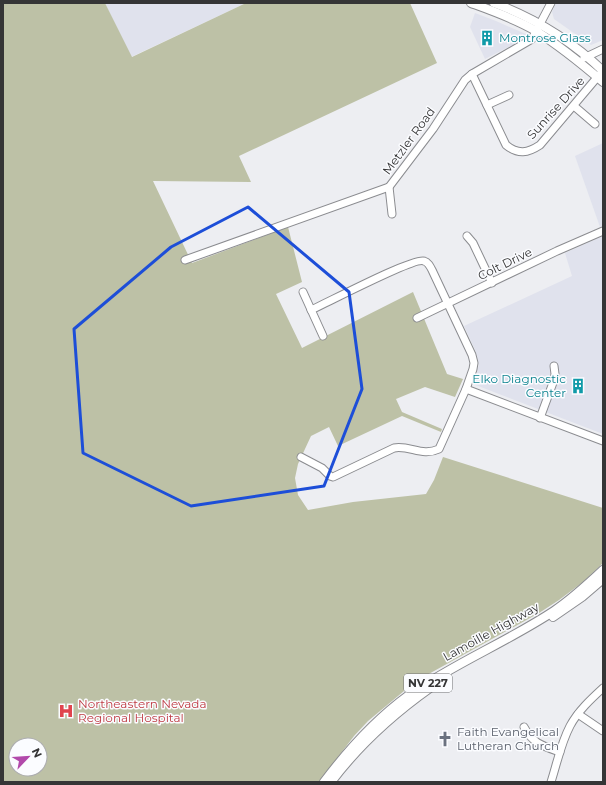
<svg xmlns="http://www.w3.org/2000/svg" width="606" height="785" font-family="Montserrat,sans-serif">
<style>
.built{fill:#e0e2ed}
.green{fill:#bdc1a6;fill-rule:evenodd}
.lines{fill:none;stroke-linecap:round;stroke-linejoin:round}
.minor-casing{stroke:#8b8c90;stroke-width:9}
.major-casing{stroke:#8b8c90;stroke-width:10}
.minor{stroke:#fff;stroke-width:7}
.major{stroke:#fff;stroke-width:8}
.marked{fill:none;stroke:#1d4ed8;stroke-width:3;stroke-linejoin:round}
.labels{text-anchor:middle;stroke-width:3;stroke-linejoin:round;paint-order:stroke}
.shield{fill:#fbfcff;stroke:#707172;stroke-width:1}
.shield-label{font-size:11px;font-weight:bold;fill:#353536}
.culture-label{font-size:12px;fill:#0d838f;stroke:#fbfcff;text-anchor:start}
.street-label{font-size:12px;fill:#353536;stroke:#fbfcff}
.health-label{font-size:12px;fill:#be3a42;stroke:#fbfcff;text-anchor:start}
.worship-label{font-size:12px;fill:#5b616d;stroke:#fbfcff;text-anchor:start}
</style>
<rect width="100%" height="100%" fill="#edeef2"/>
<g class="built">
<path d="M 105,3 L 246,3 L 131,57 Z"/>
<path d="M 556,3 L 603,3 L 603,40 L 591,45 L 554,19 L 552,12 Z"/>
<path d="M 475,13 L 496,21 L 528,35 L 528,37 L 485,59 L 470,27 Z"/>
<path d="M 603,143 L 603,226 L 600,227 L 575,156 Z"/>
<path d="M 603,236 L 603,434 L 473,384 L 473,383 L 479,365 L 476,352 L 464,326 L 572,276 L 565,253 Z"/>
</g>
<path class="green" d="M 3,3 L 105,3 L 132,57 L 246,3 L 410,3 L 437,63 L 239,156 L 251,182 L 153,181 L 192,263 L 288,227 L 302,282 L 276,294 L 302,348 L 413,292 L 447,374 L 463,379 L 455,397 L 425,387 L 396,399 L 402,412 L 442,429 L 441,432 L 402,416 L 338,446 L 329,427 L 311,436 L 298,464 L 295,478 L 298,495 L 308,510 L 353,502 L 426,494 L 434,480 L 443,457 L 603,508 L 603,563 L 583,582 L 559,600 L 539,613 L 416,681 L 368,721 L 354,736 L 319,782 L 3,782 ZM 16,745 L 40,745 L 40,769 L 16,769 Z"/>
<g class="lines">
<g class="minor-casing">
<g id="minor">
<path d="M 584,58 L 603,49"/>
<path d="M 472,74 L 506,145 C 518,155 528,153 540,145 L 600,74"/>
<path d="M 487,105 L 509,95"/>
<path d="M 574,106 L 595,124"/>
<path d="M 389,187 L 392,214"/>
<path d="M 467,236 L 473,243 L 492,283"/>
<path d="M 185,260 L 389,187 L 433,129 L 465,80 L 472,74 L 532,39 L 551,3"/>
<path d="M 303,292 L 323,336"/>
<path d="M 417,318 L 557,251 L 603,231"/>
<path d="M 466,389 L 603,441"/>
<path d="M 540,418 L 554,380 L 555,374 L 554,366"/>
<path d="M 301,457 L 322,468 L 330,476 L 333,477 L 394,448 C 410,445 422,457 439,449 L 466,389 L 473,369 L 474,363 L 472,355 L 432,270 C 430,266 428,262 424,261 C 414,257 327,303 311,310"/>
<path d="M 578,714 L 603,731"/>
<path d="M 524,727 C 533,744 543,746 560,752"/>
<path d="M 551,782 C 557,763 561,743 570,726 C 578,711 591,699 603,688"/>
</g>
</g>
<g class="major-casing">
<g id="major">
<path d="M 471,3 C 493,11 516,19 536,31 C 560,46 582,64 603,82"/>
<path d="M 494,3 C 534,18 573,42 603,71"/>
<path d="M 553,617 L 582,597 L 603,579"/>
<path d="M 324,782 C 348,750 376,719 409,695 C 455,663 507,642 554,611 C 572,599 587,585 603,570"/>
<path d="M 331,782 C 359,745 392,715 430,688"/>
</g>
</g>
<use href="#minor" class="minor"/>
<use href="#major" class="major"/>
</g>
<path class="marked" d="M 248,207 L 349,292 L 362,389 L 324,486 L 191,506 L 83,453 L 74,329 L 171,247 Z"/>
<defs>
<g id="building-bare" transform="scale(1.2)"><path d="M-4-6H4V6H1V3H-1V6H-4ZM-2.5-4.3h1.7v1.8h-1.7ZM.8-4.3h1.7v1.8H.8ZM-2.5-1h1.7V.8h-1.7ZM.8-1h1.7V.8H.8Z" fill="#0f9aa8" stroke="#fbfcff" stroke-width="2.5" paint-order="stroke"/></g>
<g id="hospital-bare" transform="scale(1.2)"><path d="M-5-5h3v3.5h4V-5h3V5h-3V1.5h-4V5h-3Z" fill="#e0444e" stroke="#fbfcff" stroke-width="2.5" paint-order="stroke"/></g>
<g id="church-bare" transform="scale(1.2)"><path d="M-1.2-6h2.4v3.5h3.3v2.4h-3.3V6h-2.4V-.1h-3.3v-2.4h3.3Z" fill="#6b7280" stroke="#fbfcff" stroke-width="2.5" paint-order="stroke"/></g>
</defs>
<g fill-rule="evenodd">
<use href="#building-bare" x="487" y="38"/>
<use href="#building-bare" x="578" y="386"/>
<use href="#hospital-bare" x="66" y="711"/>
<use href="#church-bare" x="445" y="739"/>
</g>
<g class="labels">
<rect class="shield" x="404" y="674" width="48" height="18" rx="3"/>
<g class="shield-label">
<text x="428" y="687">NV 227</text>
</g>
<g class="culture-label">
<text x="499" y="42">Montrose Glass</text>
<text x="566" y="383" text-anchor="end">Elko Diagnostic<tspan x="566" dy="14">Center</tspan></text>
</g>
<g class="street-label">
<text transform="translate(556 108) rotate(-48)" y="4">Sunrise Drive</text>
<text transform="translate(409 141) rotate(-54)" y="4">Metzler Road</text>
<text transform="translate(505 264) rotate(-26)" y="4">Colt Drive</text>
<text transform="translate(491 632) rotate(-29)" y="4">Lamoille Highway</text>
</g>
<g class="health-label">
<text x="78" y="708">Northeastern Nevada<tspan x="78" dy="14">Regional Hospital</tspan></text>
</g>
<g class="worship-label">
<text x="457" y="736">Faith Evangelical<tspan x="457" dy="14">Lutheran Church</tspan></text>
</g>
</g>
<rect width="606" height="785" fill="none" stroke="#353536" stroke-width="8"/>
<g transform="translate(28 757) rotate(65)"><circle r="19" fill="#fbfcff" stroke="#acacaf"/>
<path d="M0-3L7 15L0 10L-7 15Z" fill="#b249ab"/>
<text y="-6" font-size="11" font-weight="bold" text-anchor="middle" fill="#353536">N</text>
</g>
</svg>
